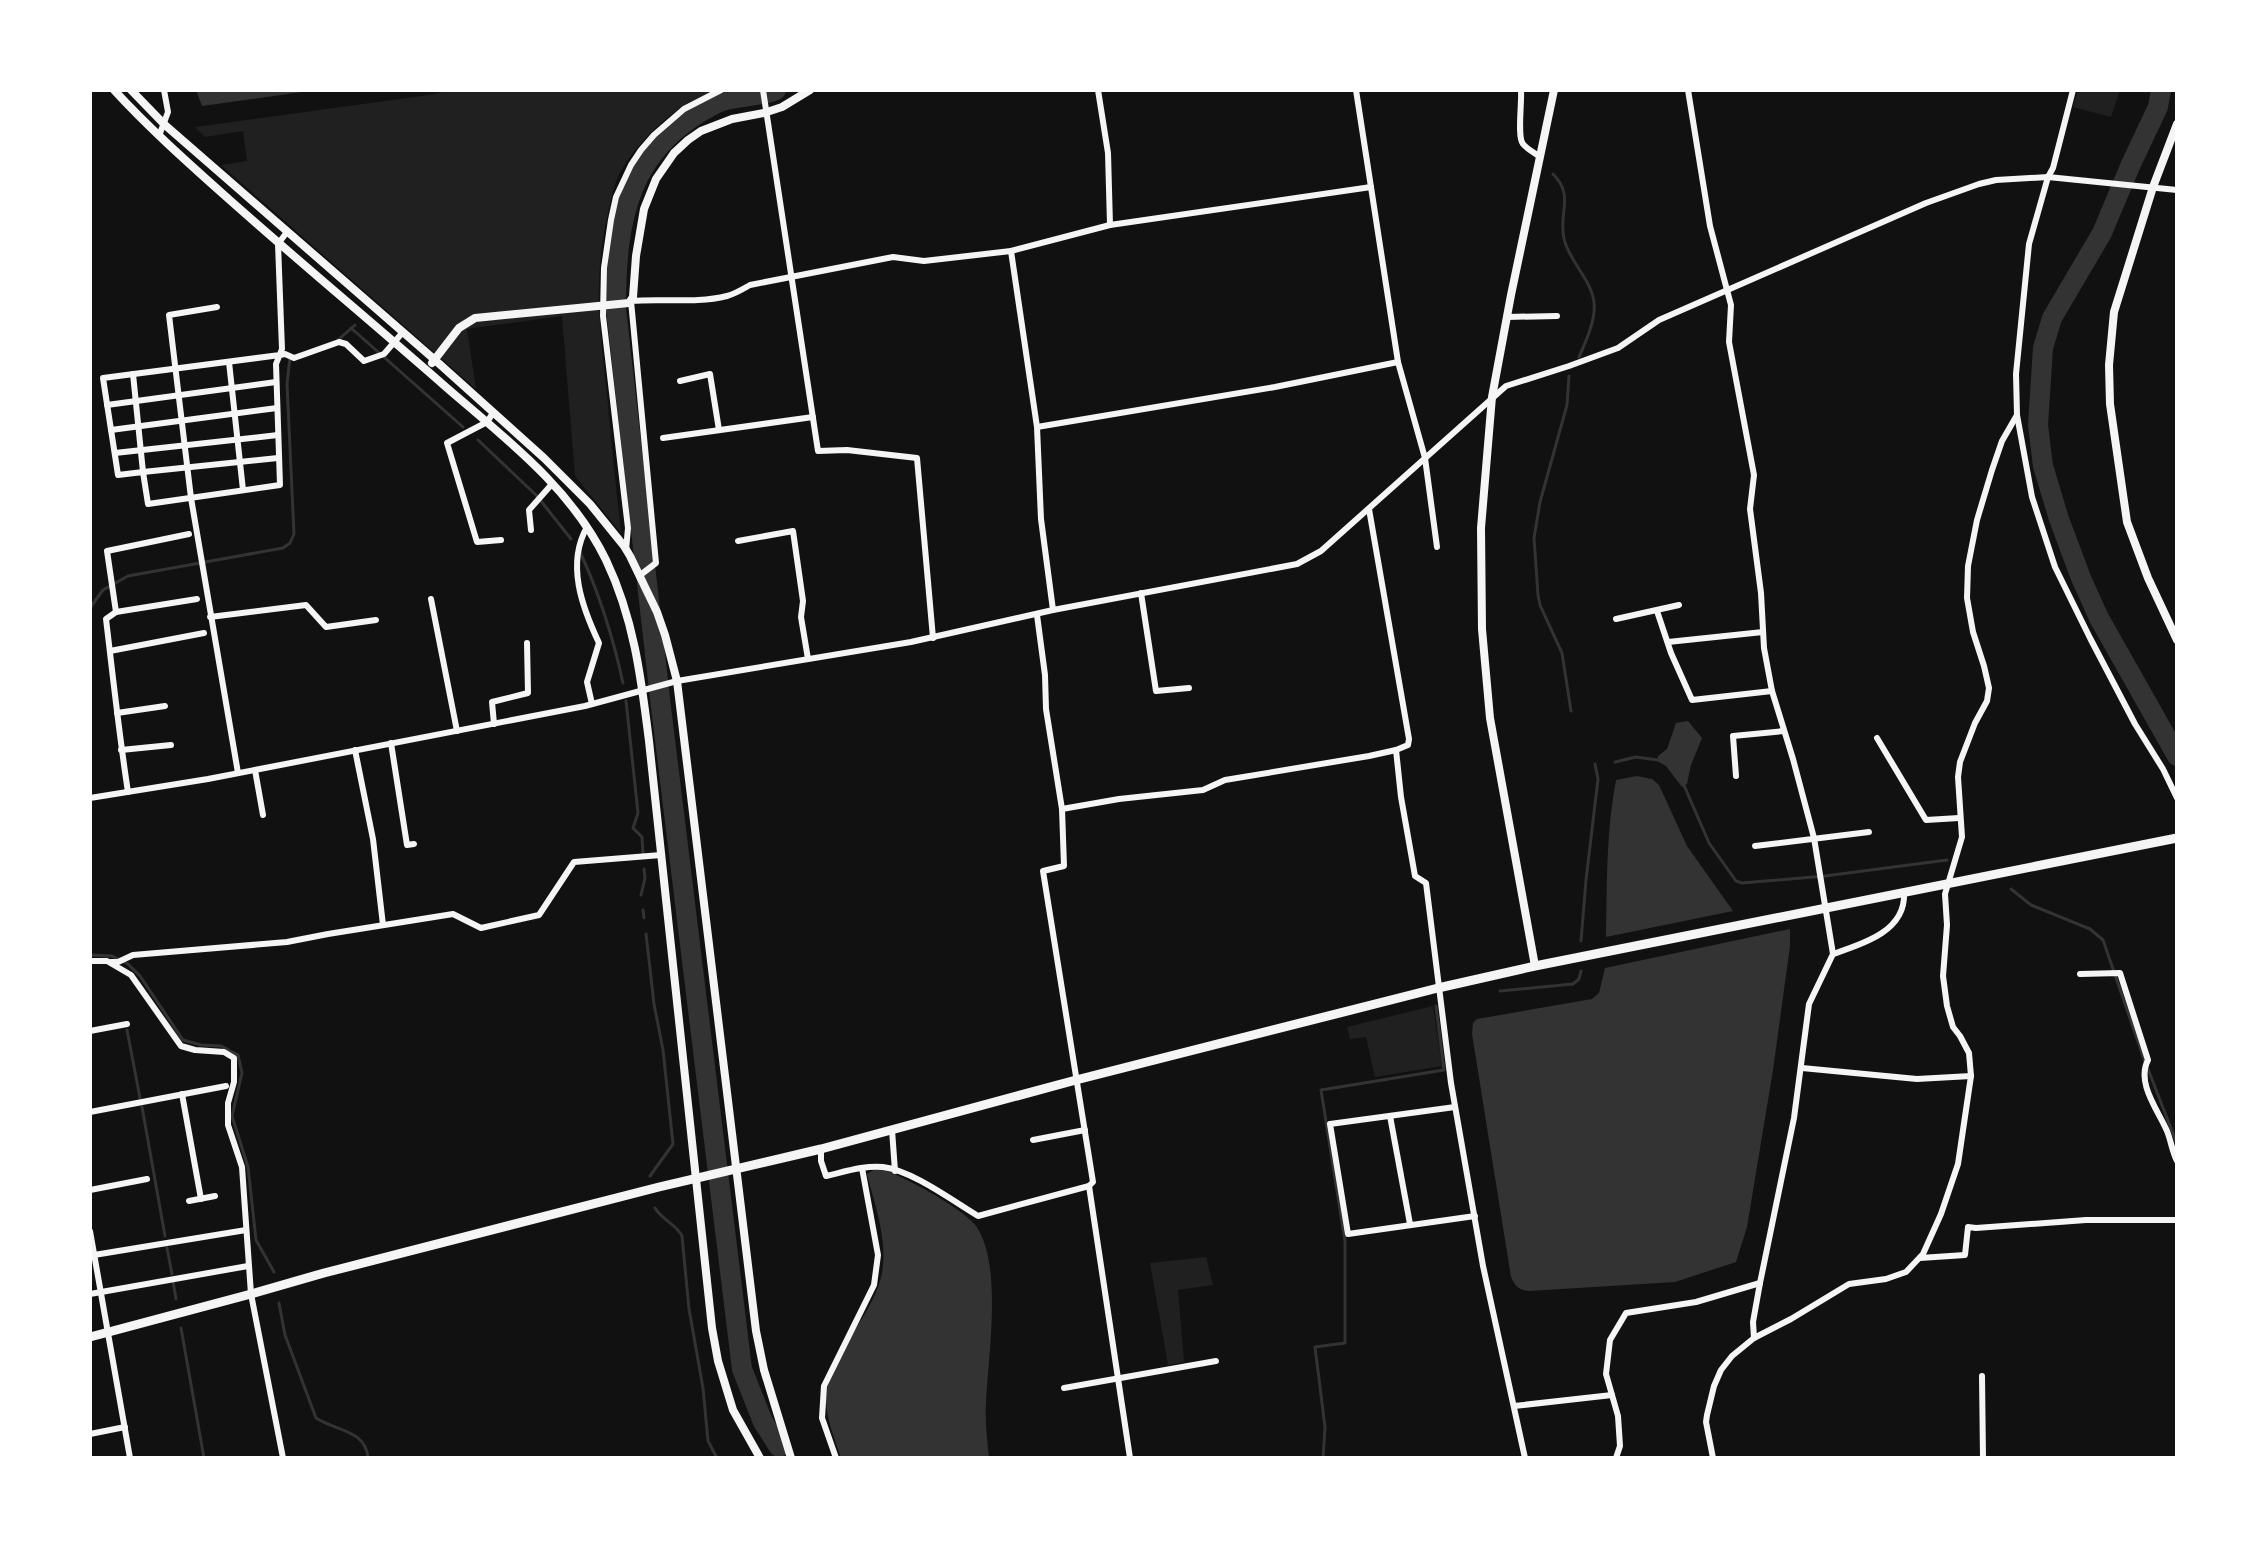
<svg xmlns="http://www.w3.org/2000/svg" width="2267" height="1548" font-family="Jost,sans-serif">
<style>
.green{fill:#202020}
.water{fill:#333}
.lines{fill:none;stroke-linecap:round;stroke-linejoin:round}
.stream{stroke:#333;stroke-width:3}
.river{stroke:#333;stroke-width:20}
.minor{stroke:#f5f5f5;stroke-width:6}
.tertiary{stroke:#f5f5f5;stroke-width:8}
.secondary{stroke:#f5f5f5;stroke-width:9}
</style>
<rect width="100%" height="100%" fill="#111"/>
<g class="green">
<path d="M 446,90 L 722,90 C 713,93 703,96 694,100 C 667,113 630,150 618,177 C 612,190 610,205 607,218 C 593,278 600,334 607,394 C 611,441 616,487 621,533 L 575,476 L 562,316 L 467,329 L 476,389 L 221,165 L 247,161 L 243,131 L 205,137 L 195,127 L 436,94 Z"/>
<path d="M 2078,90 L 2120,90 L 2111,117 L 2073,107 Z"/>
<path d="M 1433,1006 L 1442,1066 L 1375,1077 L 1366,1037 L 1350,1039 L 1347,1027 Z"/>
<path d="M 1206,1257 L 1213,1285 L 1178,1290 L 1184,1362 L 1168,1365 L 1150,1263 Z"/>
</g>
<g class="water">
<path d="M 196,90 L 316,90 L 202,106 Z"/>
<path d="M 1688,721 L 1702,738 L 1691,765 L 1687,784 L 1682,787 L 1666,766 L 1657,761 L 1658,756 L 1667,749 L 1676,723 Z"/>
<path d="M 1637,776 L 1652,779 L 1659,785 L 1687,846 L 1733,911 L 1606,937 C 1607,884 1606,832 1616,780 Z"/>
<path d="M 1790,929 L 1790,946 L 1773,1070 L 1747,1227 L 1736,1262 L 1675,1282 L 1529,1291 C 1519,1290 1515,1286 1511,1277 L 1472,1034 L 1473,1023 L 1477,1019 L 1592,999 L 1599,993 L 1605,968 Z"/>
<path d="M 882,1169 C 903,1176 964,1209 976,1226 C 1003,1264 988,1357 986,1403 C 985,1421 987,1440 989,1458 L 841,1458 C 835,1439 826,1419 826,1399 C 826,1353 880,1312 883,1265 C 886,1235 874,1202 867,1174 L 874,1170 Z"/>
</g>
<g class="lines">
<g class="stream">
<path d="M 1553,174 C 1575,196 1558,213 1564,239 C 1569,261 1591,279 1594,302 C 1596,320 1586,341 1579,357"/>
<path d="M 351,328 L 463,427"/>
<path d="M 338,340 L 355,325"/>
<path d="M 1569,376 L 1567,405 L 1540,502 L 1534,538 L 1538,595 L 1540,605 L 1562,653 L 1571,711"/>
<path d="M 478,440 L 537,496 L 571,539"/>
<path d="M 580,552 C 600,595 613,637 623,683"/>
<path d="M 90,608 L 103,590 L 128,576 L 283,548 L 290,543 L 294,534 L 287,384 L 290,357"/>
<path d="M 626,701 L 638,813 L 633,828 L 642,837 L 643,853"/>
<path d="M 1615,762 L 1636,757 L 1658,760"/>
<path d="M 1683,783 L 1709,843 L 1736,881 L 1742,883 L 1825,876 L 1947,860"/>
<path d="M 2011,889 L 2031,905 L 2090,929 L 2103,940 L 2145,1062"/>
<path d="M 641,895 L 645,878 L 644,869"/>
<path d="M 643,910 L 644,918"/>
<path d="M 646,934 L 654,1004 L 663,1050 L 673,1144 L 650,1176"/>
<path d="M 1581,941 L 1586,880 L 1598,779 L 1595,764"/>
<path d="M 90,955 L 112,956 L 128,964 L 140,976 L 183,1040 L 201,1045 L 221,1046 L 238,1055 L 242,1073 L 232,1116 L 248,1167 L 256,1240 L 274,1272"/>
<path d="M 1500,991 L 1573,984 L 1579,979 L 1581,971"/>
<path d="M 127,1030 L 140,1098"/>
<path d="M 2148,1069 L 2177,1144"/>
<path d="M 142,1107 L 165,1236"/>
<path d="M 655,1208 C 662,1220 676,1224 682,1236 L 689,1309 L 703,1388 L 708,1441 L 717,1458"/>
<path d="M 167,1248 L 172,1274"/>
<path d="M 173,1281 L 176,1299"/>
<path d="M 279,1303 L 285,1335 L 316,1418 C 336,1431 366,1430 368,1458"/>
<path d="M 181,1328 L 204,1458"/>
<path d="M 1323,1458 L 1325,1427 L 1315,1347 L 1345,1343 L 1345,1241 L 1321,1090 L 1444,1070 L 1436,1006"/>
</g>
<g class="river">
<path d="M 776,90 C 758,98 735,95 717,103 C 628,147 616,218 616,309 L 661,707 L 742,1369 L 763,1422 L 779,1447"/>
<path d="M 2161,90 L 2158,107 L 2131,164 L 2102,233 L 2052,318 L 2043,348 L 2038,425 L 2043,466 L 2059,519 L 2081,578 L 2099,618 L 2177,756"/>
</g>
<g class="minor">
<path d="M 763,90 L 818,451 L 847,450 L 917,458 L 933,638"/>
<path d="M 1098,90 L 1108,153 L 1110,225"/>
<path d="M 1356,90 L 1398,362 L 1425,458 L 1437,547"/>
<path d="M 1521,90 C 1522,103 1517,137 1523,144 C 1527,149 1535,153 1540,157"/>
<path d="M 1688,90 L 1710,226 L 1731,305 L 1729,342 L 1754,475 L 1750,509 L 1761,593 L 1764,648 L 1772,691 L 1793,759 L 1814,838 L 1833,954 L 1809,1004 L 1794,1118 L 1760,1283 L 1753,1322 L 1754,1338"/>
<path d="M 159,136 L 168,112 L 164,90"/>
<path d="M 287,232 L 278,244 L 282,349 L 276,364 L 280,485 L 148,504 L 143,472 L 118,475 L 103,378 L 280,355 L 285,354 L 294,358 L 339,342 L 346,344 L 364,361 L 384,354 L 403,332"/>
<path d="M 1011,251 L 1037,427 L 1041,519 L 1053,610"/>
<path d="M 217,307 L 169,315 L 191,498 L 238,773"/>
<path d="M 1507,317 L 1557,316"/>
<path d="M 229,362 L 243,490"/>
<path d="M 133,374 L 143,472 L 278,458"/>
<path d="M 680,381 L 710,374 L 719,430"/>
<path d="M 107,405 L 276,382"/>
<path d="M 493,413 L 487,422 L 447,443 L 477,542 L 501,540"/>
<path d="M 2017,415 L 2032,497 L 2055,567 L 2090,638 L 2135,724 L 2163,769 L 2177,798"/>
<path d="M 1037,427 L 1275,387 L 1398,362"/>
<path d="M 111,430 L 277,408"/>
<path d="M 663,438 L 813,417"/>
<path d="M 115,453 L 278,435"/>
<path d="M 587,527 C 566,564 582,607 599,643 L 587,682 L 592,704"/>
<path d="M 531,530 L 529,510 L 552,484"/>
<path d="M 738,541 L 793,531 L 803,601 L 801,617 L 808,659"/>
<path d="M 626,550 L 628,528 L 603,316 L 604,268 L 611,220 L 616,197 L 631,165 L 641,150 L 654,135 L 684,109 L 721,90"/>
<path d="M 639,576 L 656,563 L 631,301 C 662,298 696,304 727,296 C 735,294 743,289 750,285 L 893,257 L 924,261 L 1011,251 L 1110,225 L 1371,187"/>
<path d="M 1141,593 L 1156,691 L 1189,688"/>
<path d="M 431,599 L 457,731"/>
<path d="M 1657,611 L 1671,653 L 1692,700 L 1772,691"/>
<path d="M 116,612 L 107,551 L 189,534"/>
<path d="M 1037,615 L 1045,675 L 1046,709 L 1062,809 L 1064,866 L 1043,871 L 1093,1182 L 1089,1186 L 1130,1458"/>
<path d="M 210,617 L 306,605 L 326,627 L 376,620"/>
<path d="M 1616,619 L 1679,605"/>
<path d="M 1668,642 L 1763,632"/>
<path d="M 110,651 L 204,633"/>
<path d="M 117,713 L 165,706"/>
<path d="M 494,724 L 492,702 L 528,693 L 527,643"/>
<path d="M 1877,738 L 1926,820 L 1959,818"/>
<path d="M 391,743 L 407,845 L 414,844"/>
<path d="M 121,750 L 171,745"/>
<path d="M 355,750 L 373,839 L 383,925"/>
<path d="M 1396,750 L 1401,797 L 1415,876 L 1426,883 L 1451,1083 L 1483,1266 L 1525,1458"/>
<path d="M 255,770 L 263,815"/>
<path d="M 1736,776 L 1733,736 L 1784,731"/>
<path d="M 128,792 C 119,734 113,677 106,619 L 116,612 L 197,599"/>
<path d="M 90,798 L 208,779 L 585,706 L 677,681 L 911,642 L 1053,610 L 1297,564 L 1321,551 L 1506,386 L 1569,366 L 1618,348 L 1659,320 L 1926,203 L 1979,184 L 1996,180 L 2048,177 L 2177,190"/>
<path d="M 1062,809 L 1119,799 L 1203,790 L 1225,780 L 1369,756 L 1396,750 L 1408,745 L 1409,739 L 1369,509"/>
<path d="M 1755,846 L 1869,832"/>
<path d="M 1833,954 C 1863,944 1906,931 1904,893"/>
<path d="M 90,961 L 107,961 L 131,975 L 181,1046 L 195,1050 L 224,1052 L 234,1058 L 234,1082 L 228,1103 L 228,1125 L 242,1167 L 251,1294 L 283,1458"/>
<path d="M 111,962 L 118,962 L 133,955 L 287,942 L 328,934 L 453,914 L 481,928 L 539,915 L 574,862 L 661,855"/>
<path d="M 2080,974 L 2120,973 L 2148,1060 C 2136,1083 2158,1110 2167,1131 C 2171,1141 2172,1151 2177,1161"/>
<path d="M 90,1031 L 127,1024"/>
<path d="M 1802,1068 L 1917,1079 L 1971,1076"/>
<path d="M 182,1094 L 201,1199"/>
<path d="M 1455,1107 L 1330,1124 L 1348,1234 L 1475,1216"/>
<path d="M 90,1112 L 226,1086"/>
<path d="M 1390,1116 L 1410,1224"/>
<path d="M 892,1130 L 895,1171"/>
<path d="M 1033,1140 L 1085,1130"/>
<path d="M 821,1149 L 821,1161 L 826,1176 C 844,1172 865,1165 883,1167 C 911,1170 953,1201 978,1216 L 1089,1186"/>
<path d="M 90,1190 L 147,1179"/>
<path d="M 189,1201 L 215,1196"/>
<path d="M 90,1231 L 130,1458"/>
<path d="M 94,1255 L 246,1230"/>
<path d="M 1920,1258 L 1965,1255 L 1968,1227 L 1976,1228 L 2086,1220 L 2177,1220"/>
<path d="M 90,1294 L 248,1266"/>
<path d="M 1982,1376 L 1983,1458"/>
<path d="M 1064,1388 L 1216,1361"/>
<path d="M 1514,1406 L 1612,1395"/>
<path d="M 90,1434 L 125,1427"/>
<path d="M 836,1458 L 822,1418 L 824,1386 L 874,1285 L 878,1255 L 862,1168"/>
<path d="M 1616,1458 L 1620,1446 L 1618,1416 L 1606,1374 L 1610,1340 L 1626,1313 L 1696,1302 L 1760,1283"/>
<path d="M 1713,1458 L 1706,1422 L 1707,1415 L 1714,1386 L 1721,1370 L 1732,1356 L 1754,1338 L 1791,1319 L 1849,1284 L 1886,1279 L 1906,1272 L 1923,1254 L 1941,1214 L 1958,1164 L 1971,1076 L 1969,1053 L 1960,1036 L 1953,1027 L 1947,1006 L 1943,976 L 1947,925 L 1945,894 L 1962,837 L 1958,777 L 1960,762 L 1975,723 L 1987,701 L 1989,688 L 1984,666 L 1973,632 L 1967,598 L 1968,566 L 1977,520 L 1992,470 L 2002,441 L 2017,415 L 2016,374 L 2029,244 L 2048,177 L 2053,168 L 2073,90"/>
</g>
<g class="tertiary">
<path d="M 114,90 C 148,127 186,161 223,194 C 297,260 373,323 447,388 C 506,439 571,488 606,560 C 634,619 641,677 649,741 L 712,1328 L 718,1361 L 733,1410 L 760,1458"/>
<path d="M 131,90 L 165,125 L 435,360 L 544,458 L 590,504 L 624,546 L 630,556 L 657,612 L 665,635 L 677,681 L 756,1331 L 764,1370 L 791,1458"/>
<path d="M 2177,124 L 2153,187 L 2114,312 L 2109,365 L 2110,404 L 2127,522 L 2148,578 L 2177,640"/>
<path d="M 432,363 L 459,328 L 475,318 L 629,303 L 633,297 L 636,256 L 644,209 L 656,179 L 674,153 L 688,140 L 701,131 L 732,119 L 764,113 L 782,107 L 810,90"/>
<path d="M 1535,966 L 1490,718 L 1482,629 L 1481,528 L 1492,397 L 1511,295 L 1554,90"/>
</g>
<path class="secondary" d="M 90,1337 L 251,1294 L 324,1273 L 659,1187 L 821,1149 L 1076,1080 L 1438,988 L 1535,966 L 2177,838"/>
</g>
<rect width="2267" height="1548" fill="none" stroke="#ffffff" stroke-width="184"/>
</svg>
